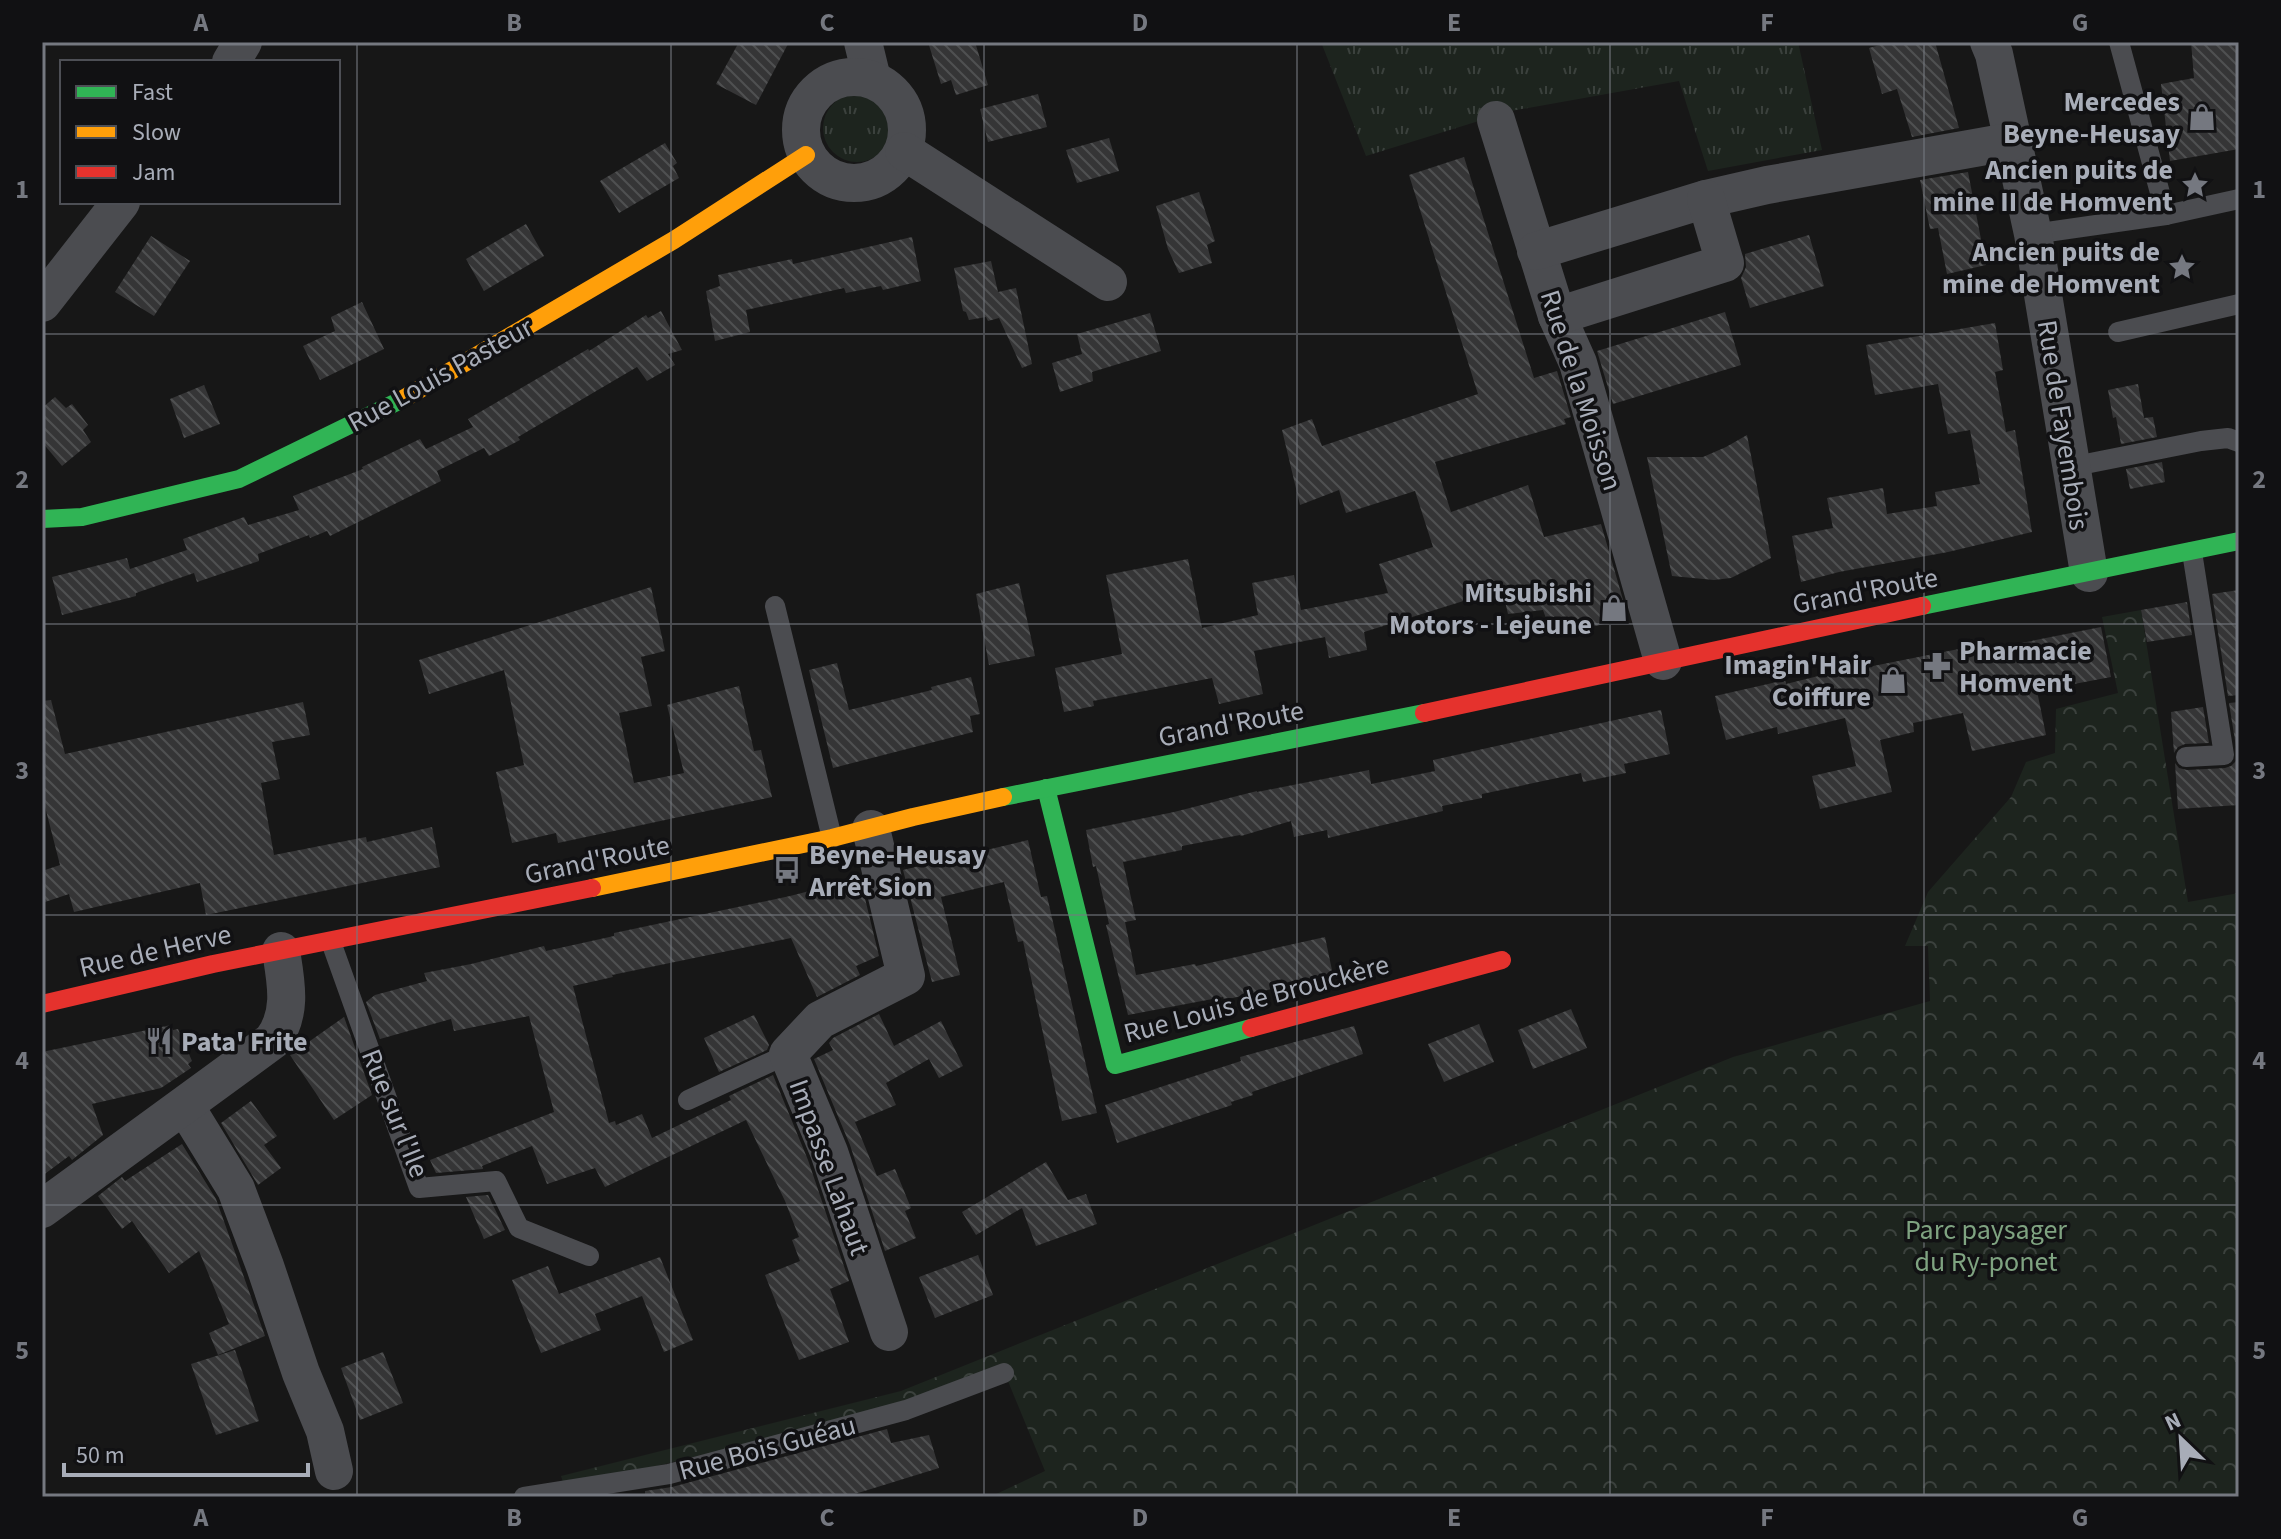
<svg xmlns="http://www.w3.org/2000/svg" width="2281" height="1539" font-family="'Source Sans 3',sans-serif">
<style>
.grass{fill:url(#grass-tufts)}
.forest{fill:url(#forest-crowns)}
.building{fill:url(#building-back-hatch)}
.lines{fill:none;stroke-linecap:round;stroke-linejoin:round}
.lane{stroke:#4b4c50;stroke-width:20}
.street{stroke:#4b4c50;stroke-width:38}
.fast{stroke:#30b455;stroke-width:18}
.slow{stroke:#ff9f0a;stroke-width:18}
.jam{stroke:#e5322d;stroke-width:18}
.grid{fill:none;stroke:#757880;stroke-width:2;stroke-opacity:0.55}
.labels{text-anchor:middle;stroke-width:7;stroke-linejoin:round;paint-order:stroke}
.poi-label{font-size:28px;font-weight:bold;fill:#a8adb8;stroke:#111113;text-anchor:end}
.street-label{font-size:28px;fill:#a8adb8;stroke:#111113}
.park-label{font-size:28px;fill:#7fa381;stroke:#111113}
.neatline{fill:none;stroke:#757880;stroke-width:3}
.grid-label{font-size:26px;text-anchor:middle;font-weight:bold;fill:#757880}
</style>
<defs>
<pattern id="grass-tufts" width="24" height="20" patternUnits="userSpaceOnUse" patternTransform="scale(2)"><rect width="24" height="20" fill="#1d241e"/><path d="M3 7l-1-3M5 7V3M7 7l1-3M15 17l-1-3M17 17v-4M19 17l1-3" fill="none" stroke="#3b413d"/></pattern>
<pattern id="forest-crowns" width="20" height="18" patternUnits="userSpaceOnUse" patternTransform="scale(2)"><rect width="20" height="18" fill="#1d241e"/><path d="M2 6a3 3 0 1 1 6 0M12 15a3 3 0 1 1 6 0" fill="none" stroke="#3b413d"/></pattern>
<pattern id="building-back-hatch" width="6" height="6" patternUnits="userSpaceOnUse" patternTransform="scale(2)"><rect width="6" height="6" fill="#353536"/><path d="M-1 5l2 2M0 0l6 6M5-1l2 2" fill="none" stroke="#4f5051"/></pattern>
</defs>
<rect width="100%" height="100%" fill="#171717"/>
<g class="grass">
<path d="M 1321,42 L 1798,42 L 1822,150 L 1708,171 L 1679,81 L 1511,111 L 1366,156 Z"/>
<circle cx="857" cy="128" r="34"/>
</g>
<path class="forest" d="M 2141,610 L 2188,902 L 2239,893 L 2239,1497 L 990,1497 L 1045,1471 L 1003,1369 L 905,1406 L 565,1488 L 561,1476 L 901,1391 L 1733,1057 L 1930,1001 L 1928,946 L 1905,946 L 1928,892 L 2011,797 L 2026,762 L 2055,753 L 2056,709 L 2118,693 L 2102,617 Z"/>
<g class="building">
<path d="M 739,42 L 789,42 L 756,105 L 716,84 Z"/>
<path d="M 928,42 L 975,42 L 988,85 L 956,95 L 951,80 L 941,84 Z"/>
<path d="M 1891,42 L 1935,42 L 1959,128 L 1912,137 L 1897,89 L 1882,94 L 1869,48 Z"/>
<path d="M 2191,42 L 2239,42 L 2239,149 L 2170,161 L 2161,84 L 2194,78 Z"/>
<path d="M 1038,94 L 1047,127 L 988,142 L 980,109 Z"/>
<path d="M 1109,138 L 1119,171 L 1077,183 L 1066,150 Z"/>
<path d="M 665,143 L 677,163 L 673,166 L 679,178 L 619,213 L 600,181 Z"/>
<path d="M 1464,157 L 1534,378 L 1557,371 L 1571,417 L 1564,419 L 1566,424 L 1435,462 L 1451,512 L 1528,485 L 1544,537 L 1601,524 L 1624,603 L 1614,622 L 1552,635 L 1543,610 L 1508,614 L 1502,589 L 1364,632 L 1367,650 L 1329,658 L 1325,637 L 1254,651 L 1263,694 L 1219,704 L 1212,678 L 1093,701 L 1094,706 L 1064,712 L 1055,668 L 1122,654 L 1106,575 L 1188,559 L 1202,628 L 1258,615 L 1252,583 L 1294,575 L 1301,610 L 1388,593 L 1379,564 L 1433,547 L 1415,491 L 1346,513 L 1339,490 L 1300,505 L 1282,430 L 1312,419 L 1322,446 L 1478,394 L 1409,175 Z"/>
<path d="M 1968,172 L 1986,265 L 1947,274 L 1938,228 L 1930,229 L 1920,180 Z"/>
<path d="M 1199,192 L 1215,241 L 1207,245 L 1212,263 L 1179,273 L 1168,249 L 1156,206 Z"/>
<path d="M 526,224 L 544,256 L 484,291 L 466,259 Z"/>
<path d="M 1809,235 L 1824,286 L 1750,308 L 1741,278 L 1746,267 L 1745,254 Z"/>
<path d="M 151,236 L 190,261 L 154,316 L 115,292 Z"/>
<path d="M 912,237 L 921,281 L 883,290 L 881,286 L 846,293 L 844,288 L 746,310 L 750,332 L 715,341 L 706,291 L 720,286 L 718,275 L 792,259 L 793,264 Z"/>
<path d="M 991,261 L 998,292 L 1016,288 L 1032,364 L 1022,368 L 999,318 L 988,321 L 986,317 L 969,320 L 966,312 L 963,311 L 954,268 Z"/>
<path d="M 362,302 L 384,349 L 320,380 L 303,346 L 335,331 L 331,317 Z"/>
<path d="M 661,311 L 682,350 L 668,354 L 675,365 L 647,381 L 637,367 L 518,437 L 520,440 L 489,456 L 484,448 L 437,471 L 441,481 L 330,536 L 327,531 L 310,538 L 309,535 L 258,554 L 259,561 L 197,582 L 194,573 L 136,593 L 136,596 L 62,615 L 52,577 L 127,558 L 130,569 L 187,550 L 183,539 L 244,517 L 248,525 L 299,510 L 293,496 L 363,469 L 362,467 L 420,439 L 426,449 L 473,427 L 468,419 L 588,349 L 589,351 L 646,315 L 648,318 Z"/>
<path d="M 1725,312 L 1741,365 L 1613,404 L 1597,351 Z"/>
<path d="M 1150,313 L 1161,351 L 1092,372 L 1093,381 L 1060,392 L 1052,363 L 1082,354 L 1077,334 Z"/>
<path d="M 1995,323 L 2003,370 L 1995,372 L 2006,432 L 2015,430 L 2032,532 L 1948,552 L 1839,572 L 1801,582 L 1792,536 L 1833,528 L 1827,498 L 1883,488 L 1887,514 L 1937,506 L 1935,492 L 1980,484 L 1970,430 L 1948,434 L 1938,384 L 1875,395 L 1866,345 Z"/>
<path d="M 2138,384 L 2144,418 L 2153,417 L 2157,437 L 2121,444 L 2116,417 L 2113,418 L 2108,390 Z"/>
<path d="M 204,385 L 220,424 L 184,438 L 170,399 Z"/>
<path d="M 55,397 L 66,408 L 72,404 L 88,425 L 83,430 L 91,442 L 62,466 L 42,442 L 42,408 Z"/>
<path d="M 1747,435 L 1771,558 L 1731,578 L 1714,580 L 1672,576 L 1647,457 L 1703,457 L 1726,447 Z"/>
<path d="M 2162,462 L 2165,482 L 2130,489 L 2126,469 Z"/>
<path d="M 1019,583 L 1035,656 L 989,665 L 976,594 Z"/>
<path d="M 651,587 L 665,651 L 641,657 L 652,706 L 619,713 L 634,783 L 684,773 L 667,705 L 739,686 L 754,751 L 761,750 L 772,797 L 558,843 L 556,833 L 512,843 L 496,772 L 524,765 L 504,670 L 429,694 L 419,660 Z"/>
<path d="M 2239,590 L 2239,695 L 2228,696 L 2212,594 Z"/>
<path d="M 2187,602 L 2192,635 L 2147,642 L 2141,610 Z"/>
<path d="M 2101,627 L 2111,677 L 2037,691 L 2046,735 L 1972,751 L 1963,713 L 1913,723 L 1914,732 L 1880,740 L 1892,792 L 1820,809 L 1812,776 L 1856,766 L 1845,718 L 1778,734 L 1777,727 L 1726,740 L 1715,696 L 1785,680 L 1786,684 L 1863,665 L 1863,668 L 1979,645 L 1981,651 Z"/>
<path d="M 837,663 L 849,710 L 932,690 L 931,687 L 971,677 L 980,714 L 970,716 L 973,732 L 833,768 L 809,670 Z"/>
<path d="M 51,700 L 65,754 L 303,702 L 310,735 L 272,742 L 280,779 L 261,783 L 274,855 L 366,837 L 367,842 L 432,827 L 440,867 L 206,915 L 200,883 L 74,912 L 69,894 L 42,903 L 42,871 L 60,865 L 42,795 L 42,701 Z"/>
<path d="M 2239,702 L 2239,805 L 2178,809 L 2175,763 L 2179,768 L 2187,770 L 2225,768 L 2231,766 L 2236,761 L 2237,753 L 2229,703 Z"/>
<path d="M 2203,707 L 2209,743 L 2185,744 L 2178,747 L 2174,753 L 2171,712 Z"/>
<path d="M 1661,710 L 1670,754 L 1624,764 L 1626,773 L 1583,782 L 1581,773 L 1482,794 L 1482,798 L 1442,806 L 1443,811 L 1328,838 L 1327,830 L 1294,837 L 1291,821 L 1241,836 L 1240,835 L 1182,846 L 1182,850 L 1123,862 L 1136,920 L 1125,922 L 1136,975 L 1195,964 L 1196,966 L 1325,937 L 1333,975 L 1224,1000 L 1223,997 L 1128,1015 L 1106,925 L 1109,924 L 1096,866 L 1093,867 L 1086,830 L 1174,812 L 1257,791 L 1257,792 L 1369,770 L 1371,784 L 1435,771 L 1433,760 Z"/>
<path d="M 1028,840 L 1041,897 L 1047,896 L 1097,1113 L 1062,1121 L 1023,941 L 1018,942 L 1004,882 L 941,897 L 960,975 L 932,982 L 903,870 Z"/>
<path d="M 860,878 L 879,956 L 856,966 L 860,975 L 817,997 L 791,938 L 612,975 L 613,977 L 573,986 L 609,1123 L 615,1121 L 616,1125 L 642,1114 L 652,1138 L 731,1100 L 729,1096 L 773,1075 L 808,1160 L 849,1281 L 830,1289 L 849,1342 L 799,1360 L 765,1275 L 800,1261 L 792,1240 L 799,1237 L 785,1201 L 746,1120 L 605,1187 L 595,1168 L 547,1184 L 532,1146 L 482,1166 L 483,1169 L 436,1173 L 430,1160 L 554,1112 L 529,1016 L 454,1031 L 451,1019 L 380,1039 L 366,1002 L 375,995 L 427,981 L 424,973 L 471,964 L 544,946 L 546,951 L 614,936 L 614,933 L 790,896 Z"/>
<path d="M 1571,1009 L 1587,1048 L 1533,1069 L 1518,1030 Z"/>
<path d="M 879,1014 L 894,1046 L 941,1021 L 963,1066 L 939,1078 L 929,1059 L 886,1083 L 896,1105 L 855,1122 L 877,1176 L 895,1169 L 911,1208 L 905,1211 L 916,1238 L 885,1251 L 850,1145 L 814,1059 L 833,1050 L 829,1043 L 833,1038 Z"/>
<path d="M 754,1015 L 769,1045 L 767,1050 L 719,1072 L 704,1038 Z"/>
<path d="M 344,1017 L 372,1095 L 334,1120 L 290,1055 Z"/>
<path d="M 1479,1024 L 1494,1062 L 1444,1082 L 1428,1044 Z"/>
<path d="M 171,1025 L 173,1030 L 178,1029 L 192,1061 L 188,1064 L 191,1068 L 161,1088 L 92,1104 L 103,1135 L 72,1160 L 69,1156 L 42,1176 L 42,1052 Z"/>
<path d="M 1354,1026 L 1363,1054 L 1252,1092 L 1253,1095 L 1231,1102 L 1232,1105 L 1117,1143 L 1105,1105 L 1241,1061 L 1240,1057 Z"/>
<path d="M 251,1101 L 277,1136 L 264,1145 L 281,1168 L 258,1185 L 221,1123 Z"/>
<path d="M 182,1144 L 216,1199 L 265,1336 L 218,1355 L 209,1333 L 229,1324 L 199,1251 L 169,1273 L 132,1221 L 122,1229 L 98,1196 L 122,1177 L 125,1181 Z"/>
<path d="M 1046,1162 L 1068,1200 L 1086,1194 L 1097,1224 L 1036,1246 L 1022,1208 L 976,1235 L 962,1212 Z"/>
<path d="M 488,1195 L 505,1230 L 484,1239 L 466,1197 Z"/>
<path d="M 978,1255 L 993,1295 L 935,1318 L 919,1277 Z"/>
<path d="M 660,1257 L 693,1340 L 664,1352 L 642,1296 L 595,1314 L 601,1330 L 541,1353 L 512,1280 L 548,1266 L 559,1294 Z"/>
<path d="M 235,1350 L 259,1421 L 216,1435 L 191,1364 Z"/>
<path d="M 383,1352 L 403,1403 L 360,1420 L 341,1368 Z"/>
<path d="M 887,1429 L 891,1443 L 929,1435 L 939,1468 L 845,1497 L 645,1497 L 645,1491 L 672,1487 Z"/>
</g>
<g class="lines">
<g class="lane">
<path d="M 2119,42 L 2166,215"/>
<path d="M 2033,234 L 2166,215 L 2239,199"/>
<path d="M 2118,332 L 2239,304"/>
<path d="M 2070,467 L 2201,441 L 2228,438 L 2239,442"/>
<path d="M 775,606 L 832,838"/>
<path d="M 2186,757 L 2224,755 L 2192,552"/>
<path d="M 331,942 L 419,1188 L 496,1181 L 519,1228 L 589,1256"/>
<path d="M 688,1100 L 788,1054"/>
<path d="M 524,1497 L 669,1474 L 906,1410 L 1004,1373"/>
</g>
<g class="street">
<path d="M 863,42 L 872,79"/>
<path d="M 1989,42 L 1994,54 L 2033,234 L 2089,573"/>
<path d="M 231,62 L 243,42"/>
<circle cx="854" cy="130" r="53"/>
<path d="M 1496,120 L 1557,316 L 1578,363 L 1663,661"/>
<path d="M 904,151 L 1108,282"/>
<path d="M 1536,251 L 1706,199 L 1767,185 L 2014,141"/>
<path d="M 42,303 L 121,202"/>
<path d="M 1557,316 L 1725,263 L 1706,199"/>
<path d="M 871,829 L 906,976 L 820,1020 L 788,1054 L 829,1152 L 889,1332"/>
<path d="M 185,1106 L 236,1189 L 265,1266 L 301,1373 L 325,1431 L 334,1471"/>
<path d="M 42,1209 L 272,1041 C 293,1014 286,982 281,951"/>
</g>
<g class="fast">
<path d="M 42,519 L 82,517 L 239,479 L 403,399"/>
<path d="M 1922,606 L 2239,541"/>
<path d="M 1046,788 L 1115,1065 L 1251,1028"/>
<path d="M 1003,797 L 1424,713"/>
</g>
<g class="slow">
<path d="M 403,399 L 674,240 L 806,155"/>
<path d="M 592,888 L 832,838 L 913,817 L 1003,797"/>
</g>
<g class="jam">
<path d="M 1424,713 L 1922,606"/>
<path d="M 42,1004 L 213,964 L 592,888"/>
<path d="M 1251,1028 L 1502,960"/>
</g>
</g>
<path class="grid" d="M 357,42 L 357,1497M 671,42 L 671,1497M 984,42 L 984,1497M 1297,42 L 1297,1497M 1610,42 L 1610,1497M 1924,42 L 1924,1497M 42,334 L 2239,334M 42,624 L 2239,624M 42,915 L 2239,915M 42,1205 L 2239,1205"/>
<defs>
<g id="shop-bare" transform="scale(2.16)"><path d="M-5-2.5h2.3a2.7 3.5 0 0 1 5.4 0H5L5.5 6h-11ZM-1.5-2.5h3a1.5 2.3 0 0 0-3 0Z" fill="#757880" stroke="#111113" stroke-width="2.5" paint-order="stroke"/></g>
<g id="sight-bare" transform="scale(2.16)"><path d="M0-6L1.8-2.2L6-1.7L2.9 1.2L3.7 5.4L0 3.3L-3.7 5.4L-2.9 1.2L-6-1.7L-1.8-2.2Z" fill="#757880" stroke="#111113" stroke-width="2.5" paint-order="stroke"/></g>
<g id="pharmacy-bare" transform="scale(2.16)"><path d="M-2-6h4v4h4v4h-4v4h-4v-4h-4v-4h4Z" fill="#757880" stroke="#111113" stroke-width="2.5" paint-order="stroke"/></g>
<g id="bus-bare" transform="scale(2.16)"><path d="M-5-6H5V4H4V6H2V4H-2V6H-4V4H-5ZM-3.5-4V0h7V-4ZM-3.5 1.2v1.5H-2V1.2ZM2 1.2v1.5H3.5V1.2Z" fill="#757880" stroke="#111113" stroke-width="2.5" paint-order="stroke"/></g>
<g id="restaurant-bare" transform="scale(2.16)"><path d="M-5-6h1v4h1v-4h1v4h1v-4h1v5L-1.5 .5V6h-2V.5L-5-1ZM5-6V6H3V1.5H1.5Q1.5-4 5-6Z" fill="#757880" stroke="#111113" stroke-width="2.5" paint-order="stroke"/></g>
</defs>
<g fill-rule="evenodd">
<use href="#shop-bare" x="2202" y="117"/>
<use href="#sight-bare" x="2195" y="185"/>
<use href="#sight-bare" x="2182" y="267"/>
<use href="#shop-bare" x="1614" y="608"/>
<use href="#pharmacy-bare" x="1937" y="666"/>
<use href="#shop-bare" x="1893" y="680"/>
<use href="#bus-bare" x="787" y="870"/>
<use href="#restaurant-bare" x="159" y="1041"/>
</g>
<g class="labels">
<g class="poi-label">
<text x="2180" y="111">Mercedes<tspan x="2180" dy="32">Beyne-Heusay</tspan></text>
<text x="2173" y="179">Ancien puits de<tspan x="2173" dy="32">mine II de Homvent</tspan></text>
<text x="2160" y="261">Ancien puits de<tspan x="2160" dy="32">mine de Homvent</tspan></text>
<text x="1592" y="602">Mitsubishi<tspan x="1592" dy="32">Motors - Lejeune</tspan></text>
<text x="1959" y="660" text-anchor="start">Pharmacie<tspan x="1959" dy="32">Homvent</tspan></text>
<text x="1871" y="674">Imagin'Hair<tspan x="1871" dy="32">Coiffure</tspan></text>
<text x="809" y="864" text-anchor="start">Beyne-Heusay<tspan x="809" dy="32">Arrêt Sion</tspan></text>
<text x="181" y="1051" text-anchor="start">Pata' Frite</text>
</g>
<g class="street-label">
<text transform="translate(440 374) rotate(-29)" y="10">Rue Louis Pasteur</text>
<text transform="translate(1582 390) rotate(72)" y="10">Rue de la Moisson</text>
<text transform="translate(2064 425) rotate(81)" y="10">Rue de Fayembois</text>
<text transform="translate(1865 590) rotate(-11)" y="10">Grand'Route</text>
<text transform="translate(1231 723) rotate(-11)" y="10">Grand'Route</text>
<text transform="translate(597 859) rotate(-12)" y="10">Grand'Route</text>
<text transform="translate(155 950) rotate(-13)" y="10">Rue de Herve</text>
<text transform="translate(1256 998) rotate(-15)" y="10">Rue Louis de Brouckère</text>
<text transform="translate(396 1113) rotate(68)" y="10">Rue sur l'Ile</text>
<text transform="translate(830 1167) rotate(70)" y="10">Impasse Lahaut</text>
<text transform="translate(767 1447) rotate(-15)" y="10">Rue Bois Guéau</text>
</g>
<g class="park-label">
<text x="1986" y="1239">Parc paysager<tspan x="1986" dy="32">du Ry-ponet</tspan></text>
</g>
</g>
<rect width="2281" height="1539" fill="none" stroke="#111113" stroke-width="88"/>
<rect x="60" y="60" width="280" height="144" fill="#111113" stroke="#4d4f55" stroke-width="2"/>
<rect x="76" y="86" width="40" height="12" fill="#30b455" stroke="#4d4f55" stroke-width="2"/>
<text x="132" y="100" font-size="24" fill="#a8adb8">Fast</text>
<rect x="76" y="126" width="40" height="12" fill="#ff9f0a" stroke="#4d4f55" stroke-width="2"/>
<text x="132" y="140" font-size="24" fill="#a8adb8">Slow</text>
<rect x="76" y="166" width="40" height="12" fill="#e5322d" stroke="#4d4f55" stroke-width="2"/>
<text x="132" y="180" font-size="24" fill="#a8adb8">Jam</text>
<g transform="translate(2181 1439) rotate(335)" stroke="#111113" stroke-width="6" paint-order="stroke">
<path d="M0-6L14 30L0 20L-14 30Z" fill="#a8adb8"/>
<text y="-12" font-size="22" font-weight="bold" text-anchor="middle" fill="#a8adb8">N</text>
</g>
<path d="M64 1463v12h244v-12" fill="none" stroke="#a8adb8" stroke-width="4"/>
<text x="76" y="1463" font-size="24" fill="#a8adb8" stroke="#111113" stroke-width="6" paint-order="stroke">50 m</text>
<rect x="44" y="44" width="2193" height="1451" class="neatline"/>
<g class="grid-label">
<text x="201" y="31">A</text>
<text x="514" y="31">B</text>
<text x="827" y="31">C</text>
<text x="1140" y="31">D</text>
<text x="1454" y="31">E</text>
<text x="1767" y="31">F</text>
<text x="2080" y="31">G</text>
<text x="22" y="198">1</text>
<text x="2259" y="198">1</text>
<text x="22" y="488">2</text>
<text x="2259" y="488">2</text>
<text x="22" y="779">3</text>
<text x="2259" y="779">3</text>
<text x="22" y="1069">4</text>
<text x="2259" y="1069">4</text>
<text x="22" y="1359">5</text>
<text x="2259" y="1359">5</text>
<text x="201" y="1526">A</text>
<text x="514" y="1526">B</text>
<text x="827" y="1526">C</text>
<text x="1140" y="1526">D</text>
<text x="1454" y="1526">E</text>
<text x="1767" y="1526">F</text>
<text x="2080" y="1526">G</text>
</g>
</svg>
